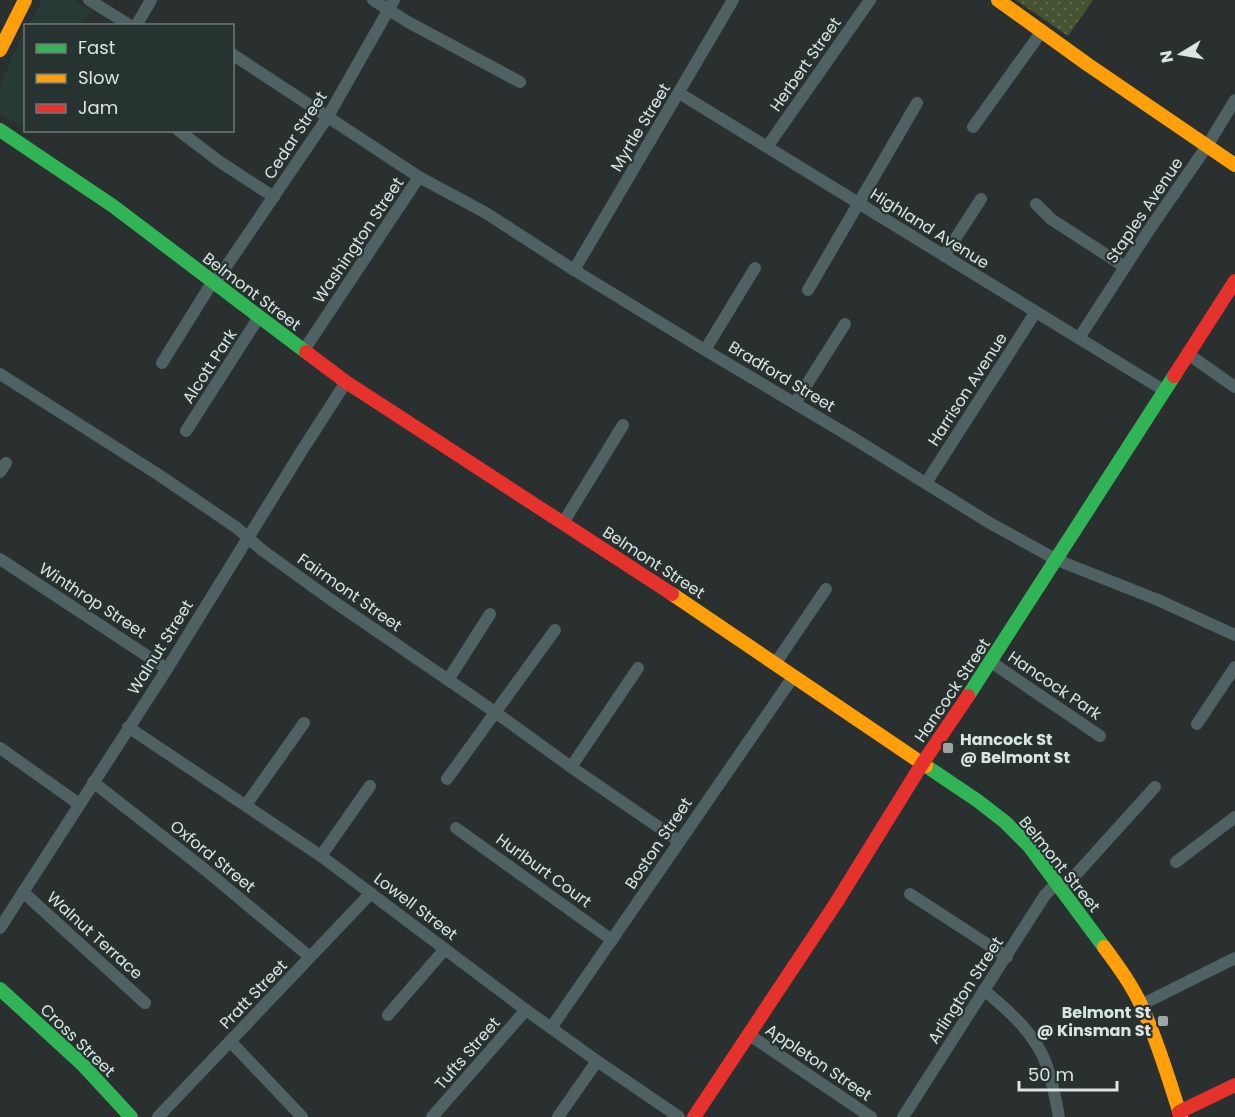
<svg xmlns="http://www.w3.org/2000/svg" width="1235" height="1117" font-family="Poppins,sans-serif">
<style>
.built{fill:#273a34}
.park{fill:url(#park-dots)}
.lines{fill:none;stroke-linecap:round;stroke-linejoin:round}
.street{stroke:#4f6163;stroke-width:12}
.fast{stroke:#30b455;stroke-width:14}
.slow{stroke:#ff9f0a;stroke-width:14}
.jam{stroke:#e5322d;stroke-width:14}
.poi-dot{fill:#9ea5a3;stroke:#273330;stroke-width:2}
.labels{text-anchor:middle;stroke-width:4.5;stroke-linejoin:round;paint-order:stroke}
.street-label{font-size:16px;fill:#dce4e2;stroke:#273330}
.poi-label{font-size:16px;font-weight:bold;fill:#dce4e2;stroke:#273330;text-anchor:start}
</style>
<defs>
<pattern id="park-dots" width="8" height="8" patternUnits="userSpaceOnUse" patternTransform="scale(1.5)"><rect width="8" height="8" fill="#465333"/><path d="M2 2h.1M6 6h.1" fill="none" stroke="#606c50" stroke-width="1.8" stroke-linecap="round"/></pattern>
</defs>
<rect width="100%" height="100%" fill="#2a302f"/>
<g class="built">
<path d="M 42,0 L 74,0 L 91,10 L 81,25 L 29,25 Z"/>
<path d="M 25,32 L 25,128 L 0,113 L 0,87 L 12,57 Z"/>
</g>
<path class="park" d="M 1016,0 L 1093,0 L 1068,36 Z"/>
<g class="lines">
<g class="street">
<path d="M 89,0 L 131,26"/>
<path d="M 373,0 L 408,22 L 520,82"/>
<path d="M 136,26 L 151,0"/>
<path d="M 232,54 L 419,177 L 486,213 L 574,270 L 705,350 L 853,438 L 988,522 L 1057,560 L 1158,600 L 1235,635"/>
<path d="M 679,93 L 1165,391"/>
<path d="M 973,127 L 1042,31"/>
<path d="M 178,130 L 220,162 L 274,197"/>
<path d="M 767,147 L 870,0"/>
<path d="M 1036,204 L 1051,219 L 1125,267"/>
<path d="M 944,256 L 981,199"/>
<path d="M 574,270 L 733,0"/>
<path d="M 215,283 L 327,118 L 394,0"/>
<path d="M 808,290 L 917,103"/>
<path d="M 1079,338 L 1149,230 L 1207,146 L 1235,100"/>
<path d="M 304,350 L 419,177"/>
<path d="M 705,350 L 755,268"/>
<path d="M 1188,354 L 1235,387"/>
<path d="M 162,363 L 213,281"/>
<path d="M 0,374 L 159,475 L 237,528 L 262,550 L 330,599 L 495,712 L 571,767 L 679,841"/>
<path d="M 795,403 L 845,324"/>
<path d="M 186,431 L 259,317"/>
<path d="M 0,472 L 6,463"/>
<path d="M 926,483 L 1035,313"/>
<path d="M 563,523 L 623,425"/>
<path d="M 0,559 L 167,669"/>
<path d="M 991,662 L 1100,736"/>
<path d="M 775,664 L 826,589"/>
<path d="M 448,680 L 490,614"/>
<path d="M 1197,724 L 1235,667"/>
<path d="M 128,727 L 321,856 L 526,1010 L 597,1061 L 679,1117"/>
<path d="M 0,748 L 79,804"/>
<path d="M 571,767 L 638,668"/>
<path d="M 447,779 L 555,630"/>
<path d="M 93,782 L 203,868 L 310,957"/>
<path d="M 246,805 L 304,723"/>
<path d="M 456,828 L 612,940"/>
<path d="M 321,856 L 370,786"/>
<path d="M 1176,862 L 1235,817"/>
<path d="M 1062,890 L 1155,787"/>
<path d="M 23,892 L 145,1003"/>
<path d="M 910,894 L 1007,957"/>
<path d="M 0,928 L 167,669 L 301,452 L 346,382"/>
<path d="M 984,990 C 1009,1011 1036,1034 1047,1066 C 1052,1082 1056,1100 1059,1117"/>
<path d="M 1141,1005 L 1235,958"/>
<path d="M 388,1015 L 445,949"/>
<path d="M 551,1028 L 793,677"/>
<path d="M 748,1034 L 871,1117"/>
<path d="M 230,1041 L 302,1117"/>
<path d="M 158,1117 L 371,893"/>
<path d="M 432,1117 L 526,1010"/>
<path d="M 558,1117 L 597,1061"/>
<path d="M 903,1117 L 1045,895 L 1057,883"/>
</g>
<g class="fast">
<path d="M 0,130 L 113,206 L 306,352"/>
<path d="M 968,696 L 1174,376"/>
<path d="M 926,766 L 978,801 L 1005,822 L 1029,846 L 1104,947"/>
<path d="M 0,989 L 82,1064 L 131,1117"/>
</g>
<g class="slow">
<path d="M 998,0 L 1087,64 L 1235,165"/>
<path d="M 0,50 L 25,0"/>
<path d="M 672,594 L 926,766"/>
<path d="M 1104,947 C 1118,966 1132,985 1142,1007 C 1158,1042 1169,1080 1181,1117"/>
</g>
<g class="jam">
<path d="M 306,352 L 346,382 L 672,594"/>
<path d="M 1174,376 L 1235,281"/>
<path d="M 1179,1112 L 1235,1085"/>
<path d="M 694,1117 L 836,903 L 922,764 L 968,696"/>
</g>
</g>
<g class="poi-dot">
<rect x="942" y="742" width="12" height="12" rx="3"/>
<rect x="1157" y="1015" width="12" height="12" rx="3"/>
</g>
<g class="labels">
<g class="street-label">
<text transform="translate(805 64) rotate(-55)" y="6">Herbert Street</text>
<text transform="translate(640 127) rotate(-59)" y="6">Myrtle Street</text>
<text transform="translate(295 135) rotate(-57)" y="6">Cedar Street</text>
<text transform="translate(1144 210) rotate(-56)" y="6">Staples Avenue</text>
<text transform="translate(930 228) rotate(32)" y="6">Highland Avenue</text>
<text transform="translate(358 240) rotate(-56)" y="6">Washington Street</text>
<text transform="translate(252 291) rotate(37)" y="6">Belmont Street</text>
<text transform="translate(209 366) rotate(-57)" y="6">Alcott Park</text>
<text transform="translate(782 376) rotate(31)" y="6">Bradford Street</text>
<text transform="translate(967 389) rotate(-57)" y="6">Harrison Avenue</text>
<text transform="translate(654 562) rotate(33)" y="6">Belmont Street</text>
<text transform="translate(350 592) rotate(35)" y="6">Fairmont Street</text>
<text transform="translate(93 600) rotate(33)" y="6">Winthrop Street</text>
<text transform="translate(160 647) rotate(-58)" y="6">Walnut Street</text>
<text transform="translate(1055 685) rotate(34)" y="6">Hancock Park</text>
<text transform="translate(952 690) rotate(-56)" y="6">Hancock Street</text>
<text transform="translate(658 843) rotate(-56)" y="6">Boston Street</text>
<text transform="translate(213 856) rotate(39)" y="6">Oxford Street</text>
<text transform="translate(1060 864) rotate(51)" y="6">Belmont Street</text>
<text transform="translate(544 870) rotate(36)" y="6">Hurlburt Court</text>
<text transform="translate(416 906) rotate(37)" y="6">Lowell Street</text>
<text transform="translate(95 935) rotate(42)" y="6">Walnut Terrace</text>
<text transform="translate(965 990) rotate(-57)" y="6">Arlington Street</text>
<text transform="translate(253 994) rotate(-46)" y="6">Pratt Street</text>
<text transform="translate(78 1040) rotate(44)" y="6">Cross Street</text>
<text transform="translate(467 1053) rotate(-49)" y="6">Tufts Street</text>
<text transform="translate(819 1062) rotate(34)" y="6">Appleton Street</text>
</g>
<g class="poi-label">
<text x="960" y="745">Hancock St<tspan x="960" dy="18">@ Belmont St</tspan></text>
<text x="1151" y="1018" text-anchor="end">Belmont St<tspan x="1151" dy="18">@ Kinsman St</tspan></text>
</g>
</g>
<rect x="24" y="24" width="210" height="108" fill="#273330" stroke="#6f7a77" stroke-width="1.5"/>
<rect x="36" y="44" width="30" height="9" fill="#30b455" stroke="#6f7a77" stroke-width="1.5"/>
<text x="78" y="54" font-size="18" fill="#dce4e2">Fast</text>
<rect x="36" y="74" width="30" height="9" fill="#ff9f0a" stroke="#6f7a77" stroke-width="1.5"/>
<text x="78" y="84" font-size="18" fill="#dce4e2">Slow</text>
<rect x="36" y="104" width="30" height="9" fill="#e5322d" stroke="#6f7a77" stroke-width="1.5"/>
<text x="78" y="114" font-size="18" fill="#dce4e2">Jam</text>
<g transform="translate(1181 54) rotate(259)" stroke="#273330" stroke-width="4.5" paint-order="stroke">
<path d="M0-4.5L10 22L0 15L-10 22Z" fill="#dce4e2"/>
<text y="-9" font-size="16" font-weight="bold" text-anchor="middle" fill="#dce4e2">N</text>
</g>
<path d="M1019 1081v9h98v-9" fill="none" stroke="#dce4e2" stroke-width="3"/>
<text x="1028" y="1081" font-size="18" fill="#dce4e2" stroke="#273330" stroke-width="4.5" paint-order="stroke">50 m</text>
</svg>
